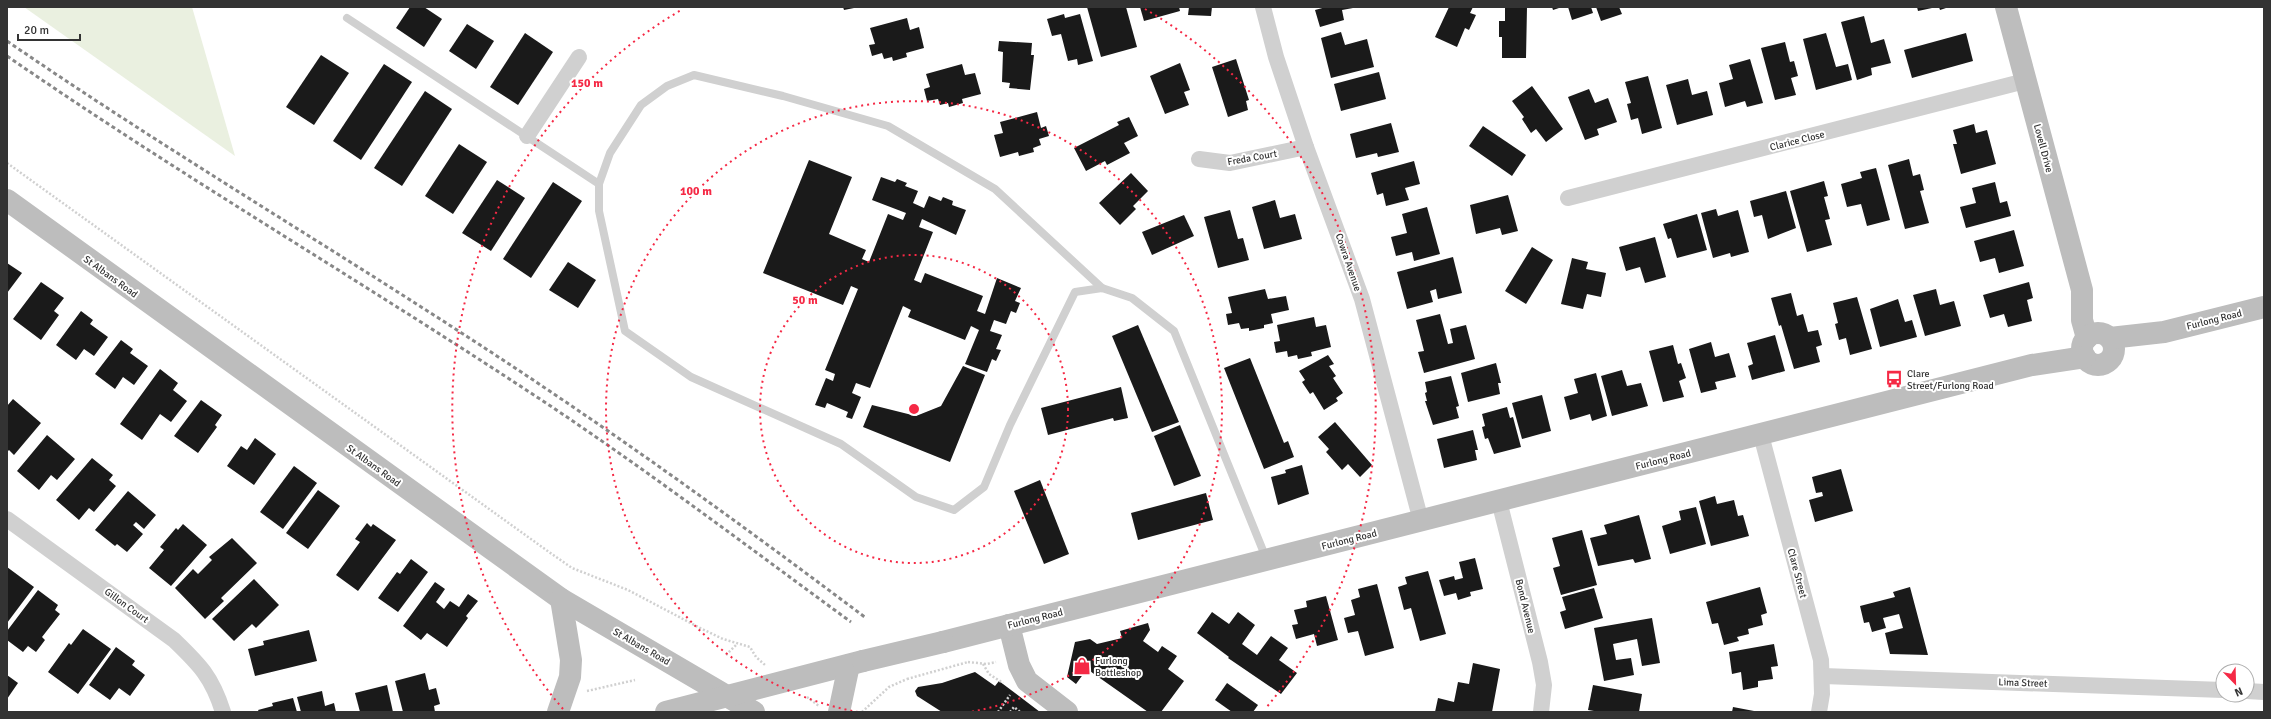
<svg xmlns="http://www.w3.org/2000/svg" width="2271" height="719" font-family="Signika,sans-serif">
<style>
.green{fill:#eaf0e0}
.building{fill:#1a1a1a}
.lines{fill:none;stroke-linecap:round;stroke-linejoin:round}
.path{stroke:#d0d0d0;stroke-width:2.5;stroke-dasharray:2 2;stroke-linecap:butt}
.lane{stroke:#d0d0d0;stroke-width:8}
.street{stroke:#d0d0d0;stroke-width:16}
.secondary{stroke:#bdbdbd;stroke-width:22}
.rail{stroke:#888;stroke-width:3;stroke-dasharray:4 3;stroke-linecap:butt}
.path-bridge{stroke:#d0d0d0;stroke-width:2.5;stroke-dasharray:2 2;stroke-linecap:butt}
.secondary-bridge{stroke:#bdbdbd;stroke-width:22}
.ring{fill:none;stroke:#f52945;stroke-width:2;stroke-dasharray:2 4}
.labels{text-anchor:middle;stroke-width:4;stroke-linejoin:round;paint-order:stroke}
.street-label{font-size:10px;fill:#333;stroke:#fff}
.poi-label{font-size:10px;fill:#333;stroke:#fff;text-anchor:start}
.centre{fill:#f52945;stroke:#fff;stroke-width:2}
.ring-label{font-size:12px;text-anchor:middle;font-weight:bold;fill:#f52945;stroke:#fff;stroke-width:4;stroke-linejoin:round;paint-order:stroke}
</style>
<rect width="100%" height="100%" fill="#fff"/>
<path class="green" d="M 24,7 L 192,7 L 235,156 Z"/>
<g class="building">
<path d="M 410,7 L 424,7 L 442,19 L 424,47 L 396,28 Z"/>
<path d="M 843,7 L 854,7 L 854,8 L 844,10 Z"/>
<path d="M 1087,7 L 1126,7 L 1137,47 L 1101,57 Z"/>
<path d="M 1140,7 L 1179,7 L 1180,11 L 1144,21 Z"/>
<path d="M 1189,7 L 1212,7 L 1211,16 L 1188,15 Z"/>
<path d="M 1326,7 L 1353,7 L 1353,8 L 1342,10 L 1344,20 L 1320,27 L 1315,10 Z"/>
<path d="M 1449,7 L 1473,7 L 1470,13 L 1476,15 L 1469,30 L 1465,28 L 1457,47 L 1435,37 Z"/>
<path d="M 1505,7 L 1527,7 L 1526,58 L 1502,58 L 1502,37 L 1499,37 L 1499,21 L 1505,21 Z"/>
<path d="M 1552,7 L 1562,7 L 1553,10 Z"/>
<path d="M 1568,7 L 1591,7 L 1593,13 L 1572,20 Z"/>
<path d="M 1596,7 L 1619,7 L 1622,14 L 1601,21 Z"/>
<path d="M 1917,7 L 1932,7 L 1932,8 L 1918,11 Z"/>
<path d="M 1939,7 L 1949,7 L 1940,10 Z"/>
<path d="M 1064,14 L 1065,18 L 1080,14 L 1093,61 L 1078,65 L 1077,59 L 1068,61 L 1061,34 L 1052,36 L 1047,19 Z"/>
<path d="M 1864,16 L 1871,43 L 1884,39 L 1891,63 L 1871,68 L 1872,75 L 1857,80 L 1841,22 Z"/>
<path d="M 907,18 L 910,30 L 919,27 L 924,48 L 906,53 L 907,57 L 893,61 L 892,57 L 884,59 L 882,53 L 872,56 L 869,45 L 875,44 L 870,28 Z"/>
<path d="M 467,24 L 494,41 L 476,69 L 449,51 Z"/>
<path d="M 1341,32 L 1345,45 L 1367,39 L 1374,67 L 1331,78 L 1321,38 Z"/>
<path d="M 525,33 L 553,52 L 518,105 L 490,87 Z"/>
<path d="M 1826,33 L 1836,67 L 1848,64 L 1852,80 L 1816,90 L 1803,39 Z"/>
<path d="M 1966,33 L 1973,61 L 1912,78 L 1904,50 Z"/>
<path d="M 999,41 L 1032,43 L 1031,55 L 1034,55 L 1030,90 L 1009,88 L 1010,83 L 1002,82 L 1003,52 L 998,51 Z"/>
<path d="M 1785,42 L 1790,62 L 1794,61 L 1798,76 L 1791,78 L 1796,95 L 1775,100 L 1761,48 Z"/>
<path d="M 321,55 L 349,73 L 314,125 L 286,107 Z"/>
<path d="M 1236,59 L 1249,100 L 1246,101 L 1248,110 L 1228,117 L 1212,67 Z"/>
<path d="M 1750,59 L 1763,103 L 1747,107 L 1745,101 L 1725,107 L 1719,83 L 1733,79 L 1729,65 Z"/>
<path d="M 1180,63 L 1190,90 L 1184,92 L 1189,105 L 1165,114 L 1150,76 Z"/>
<path d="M 384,64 L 412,82 L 361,160 L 333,141 Z"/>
<path d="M 962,64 L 965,75 L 975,73 L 981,94 L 962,99 L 963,103 L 949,107 L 948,103 L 940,105 L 938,99 L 927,101 L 924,89 L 930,87 L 926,74 Z"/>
<path d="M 1379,72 L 1386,99 L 1341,111 L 1334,84 Z"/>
<path d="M 1648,76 L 1662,128 L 1642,134 L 1638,118 L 1631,120 L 1627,104 L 1631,103 L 1625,82 Z"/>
<path d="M 1688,79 L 1692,95 L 1707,91 L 1713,115 L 1677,125 L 1666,85 Z"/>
<path d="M 1532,86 L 1563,129 L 1546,142 L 1536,129 L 1531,133 L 1522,119 L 1524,117 L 1512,101 Z"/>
<path d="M 1589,89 L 1595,103 L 1608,98 L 1617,122 L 1597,129 L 1599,135 L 1585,140 L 1568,97 Z"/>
<path d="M 425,91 L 452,109 L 402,186 L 374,168 Z"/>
<path d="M 1037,112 L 1041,128 L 1046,126 L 1049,136 L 1039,139 L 1041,145 L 1033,148 L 1034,152 L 1019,156 L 1018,152 L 1000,157 L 994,135 L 1003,133 L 1000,122 Z"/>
<path d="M 1129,117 L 1138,136 L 1124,143 L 1130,153 L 1107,165 L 1105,161 L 1086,171 L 1074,148 L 1119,125 L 1117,122 Z"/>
<path d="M 1391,123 L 1399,152 L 1378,157 L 1377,153 L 1356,158 L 1350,134 Z"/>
<path d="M 1974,124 L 1976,133 L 1987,130 L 1996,164 L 1961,174 L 1953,144 L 1957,144 L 1953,130 Z"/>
<path d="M 1483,126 L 1526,155 L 1512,176 L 1469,146 Z"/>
<path d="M 459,144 L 487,162 L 453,214 L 425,196 Z"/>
<path d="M 1909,159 L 1913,176 L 1920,174 L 1924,190 L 1920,191 L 1929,223 L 1905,229 L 1888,165 Z"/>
<path d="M 809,160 L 852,177 L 829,234 L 866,250 L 862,259 L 869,262 L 888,214 L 903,220 L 906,213 L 872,200 L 881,177 L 895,182 L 897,179 L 907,183 L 905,186 L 918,191 L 913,203 L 924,208 L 929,196 L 941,201 L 943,197 L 953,201 L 952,205 L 966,210 L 956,235 L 922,219 L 919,227 L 933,232 L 914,280 L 921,283 L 925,273 L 983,296 L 977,311 L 985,314 L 997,278 L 1021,288 L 1015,301 L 1020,303 L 1016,313 L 1011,311 L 1006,324 L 994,320 L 990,331 L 1002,335 L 996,349 L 1001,350 L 996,361 L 992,359 L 987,372 L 965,364 L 979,330 L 971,326 L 965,340 L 908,317 L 911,310 L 903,306 L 870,388 L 856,383 L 852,393 L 861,397 L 852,419 L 846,417 L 848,412 L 827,403 L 825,408 L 815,405 L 826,378 L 833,381 L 835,374 L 825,370 L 858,289 L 851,286 L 843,305 L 763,273 Z"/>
<path d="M 1414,161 L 1420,184 L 1405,188 L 1409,200 L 1386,206 L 1383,193 L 1377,195 L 1371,173 Z"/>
<path d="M 1876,168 L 1890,220 L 1867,226 L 1861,204 L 1847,207 L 1841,184 L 1862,178 L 1860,172 Z"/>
<path d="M 1131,173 L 1148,191 L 1133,206 L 1136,209 L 1120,225 L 1099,203 Z"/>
<path d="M 497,180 L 525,198 L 491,251 L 462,233 Z"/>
<path d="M 1824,181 L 1828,196 L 1824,197 L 1830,219 L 1825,220 L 1832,245 L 1807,252 L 1790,191 Z"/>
<path d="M 553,182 L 582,201 L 531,278 L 503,259 Z"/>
<path d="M 1995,182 L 2000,203 L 2007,201 L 2011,216 L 1966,228 L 1960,207 L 1976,203 L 1972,188 Z"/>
<path d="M 1786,191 L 1796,228 L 1768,239 L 1762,215 L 1754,217 L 1750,201 Z"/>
<path d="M 1508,195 L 1518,231 L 1502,235 L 1500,228 L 1476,234 L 1470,205 Z"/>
<path d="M 1275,200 L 1280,218 L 1295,214 L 1302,239 L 1264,249 L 1252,207 Z"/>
<path d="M 1427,207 L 1440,254 L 1414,261 L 1412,252 L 1396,256 L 1391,237 L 1407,233 L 1402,214 Z"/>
<path d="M 1716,209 L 1718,216 L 1738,210 L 1749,252 L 1731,257 L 1730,253 L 1713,258 L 1701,213 Z"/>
<path d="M 1230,210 L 1238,239 L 1243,238 L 1249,260 L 1218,268 L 1204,217 Z"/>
<path d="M 1697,214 L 1707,250 L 1677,258 L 1671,238 L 1668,239 L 1663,224 Z"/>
<path d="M 1184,215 L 1194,236 L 1152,255 L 1142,232 Z"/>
<path d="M 2014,230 L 2024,266 L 1999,273 L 1995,258 L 1980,262 L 1974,241 Z"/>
<path d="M 1655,237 L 1666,277 L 1645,283 L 1640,267 L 1626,271 L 1619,247 Z"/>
<path d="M 1532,247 L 1553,260 L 1526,304 L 1505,291 Z"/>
<path d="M 1453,257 L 1462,293 L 1438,299 L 1436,289 L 1430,291 L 1433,302 L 1407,309 L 1397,272 Z"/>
<path d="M 1572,258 L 1588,262 L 1586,269 L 1606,273 L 1601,297 L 1587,294 L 1583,309 L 1561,304 Z"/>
<path d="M 568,262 L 596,280 L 578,308 L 549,290 Z"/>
<path d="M 7,263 L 22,273 L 7,293 Z"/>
<path d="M 41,282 L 64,298 L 54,311 L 59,315 L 41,340 L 13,319 Z"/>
<path d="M 2029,282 L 2033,298 L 2027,300 L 2032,321 L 2008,327 L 2004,314 L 1990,318 L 1983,295 Z"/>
<path d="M 1265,289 L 1268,299 L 1286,296 L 1289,310 L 1271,314 L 1273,323 L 1264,325 L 1264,328 L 1249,331 L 1249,328 L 1241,329 L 1239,323 L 1228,325 L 1226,314 L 1232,313 L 1228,297 Z"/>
<path d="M 1936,289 L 1940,305 L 1954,301 L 1961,326 L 1925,336 L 1913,295 Z"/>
<path d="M 1791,293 L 1797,316 L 1803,314 L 1808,332 L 1818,330 L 1822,345 L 1816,347 L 1820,362 L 1794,369 L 1781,325 L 1779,326 L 1771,298 Z"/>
<path d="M 1857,297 L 1872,349 L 1850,355 L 1846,338 L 1839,340 L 1835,324 L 1838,323 L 1833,303 Z"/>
<path d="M 1898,299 L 1905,322 L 1912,320 L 1917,337 L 1880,347 L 1870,309 Z"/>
<path d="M 81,311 L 93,320 L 90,324 L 108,337 L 94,356 L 84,349 L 76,360 L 56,345 Z"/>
<path d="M 1440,314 L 1448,344 L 1453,343 L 1450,329 L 1466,325 L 1475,359 L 1424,373 L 1418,352 L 1424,351 L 1416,320 Z"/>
<path d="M 1314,317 L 1316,327 L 1326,325 L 1331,347 L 1311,352 L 1312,356 L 1298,359 L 1297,355 L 1288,357 L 1287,351 L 1276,353 L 1274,342 L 1280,341 L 1277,325 Z"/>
<path d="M 1138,325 L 1179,422 L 1152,432 L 1112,336 Z"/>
<path d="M 1775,335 L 1785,371 L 1752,380 L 1748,366 L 1753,364 L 1747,343 Z"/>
<path d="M 121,340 L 133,349 L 130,353 L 148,366 L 134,385 L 123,377 L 115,389 L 95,374 Z"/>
<path d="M 1711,342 L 1715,357 L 1729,353 L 1736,377 L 1715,382 L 1717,389 L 1701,393 L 1689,349 Z"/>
<path d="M 1673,345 L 1678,364 L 1681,363 L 1686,378 L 1679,381 L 1684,397 L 1663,402 L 1649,351 Z"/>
<path d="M 1328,355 L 1334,364 L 1329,366 L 1336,376 L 1333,378 L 1343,393 L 1336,398 L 1338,401 L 1324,410 L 1313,392 L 1310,394 L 1302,382 L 1305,380 L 1299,371 Z"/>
<path d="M 1250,358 L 1284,443 L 1288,441 L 1294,457 L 1264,469 L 1224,368 Z"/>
<path d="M 1496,363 L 1501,383 L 1498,383 L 1500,394 L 1468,402 L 1461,373 Z"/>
<path d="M 963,366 L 985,375 L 950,462 L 863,427 L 872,405 L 916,416 L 941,406 Z"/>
<path d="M 160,369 L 178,383 L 173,390 L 187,401 L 171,422 L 160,414 L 142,440 L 120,424 Z"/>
<path d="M 1622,370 L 1627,386 L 1641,383 L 1648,406 L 1612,416 L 1601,376 Z"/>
<path d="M 1596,373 L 1607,416 L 1592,421 L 1590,414 L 1570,420 L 1564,397 L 1578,393 L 1574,379 Z"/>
<path d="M 1451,376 L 1459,406 L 1456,407 L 1459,418 L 1433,425 L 1425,401 L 1427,401 L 1425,393 L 1427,392 L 1425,382 Z"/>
<path d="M 1121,387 L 1128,418 L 1114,421 L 1113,418 L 1048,435 L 1041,408 Z"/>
<path d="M 1542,395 L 1551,431 L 1522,439 L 1512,403 Z"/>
<path d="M 13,399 L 41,423 L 14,455 L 9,450 L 7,452 L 7,406 Z"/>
<path d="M 201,400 L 222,415 L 215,425 L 217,427 L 198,453 L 174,436 Z"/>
<path d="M 1507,407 L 1510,418 L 1513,417 L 1521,447 L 1494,454 L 1488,438 L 1485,439 L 1482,427 L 1485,426 L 1482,414 Z"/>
<path d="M 1335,422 L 1372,465 L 1360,477 L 1348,464 L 1342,470 L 1326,452 L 1329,449 L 1318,437 Z"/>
<path d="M 1180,425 L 1201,476 L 1174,486 L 1154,436 Z"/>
<path d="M 1473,430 L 1478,450 L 1475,450 L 1477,460 L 1444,468 L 1437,439 Z"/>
<path d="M 47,435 L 75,459 L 57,480 L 51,475 L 39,490 L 17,471 Z"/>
<path d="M 255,438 L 276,454 L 254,485 L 227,466 L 241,446 L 247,450 Z"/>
<path d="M 92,458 L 113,475 L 109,480 L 116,486 L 94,512 L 89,508 L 79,520 L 56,500 Z"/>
<path d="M 1302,465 L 1309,494 L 1278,505 L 1271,477 L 1286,473 L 1285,470 Z"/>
<path d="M 294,466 L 317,483 L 283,529 L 260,512 Z"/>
<path d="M 1841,469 L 1853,511 L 1815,522 L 1809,500 L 1823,496 L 1822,492 L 1816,493 L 1812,477 Z"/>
<path d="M 1040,480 L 1069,554 L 1044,564 L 1014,491 Z"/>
<path d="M 318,490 L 340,506 L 308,549 L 286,533 Z"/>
<path d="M 128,491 L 156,515 L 144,529 L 136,522 L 133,525 L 143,534 L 127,552 L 117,544 L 115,546 L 95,530 Z"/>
<path d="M 1206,493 L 1213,520 L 1138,540 L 1131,513 Z"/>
<path d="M 1715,496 L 1717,504 L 1734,500 L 1738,516 L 1743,515 L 1749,536 L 1711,546 L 1699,501 Z"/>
<path d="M 1696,507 L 1706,544 L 1670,554 L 1662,526 L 1681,520 L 1679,511 Z"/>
<path d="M 1639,515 L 1651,559 L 1635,563 L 1633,559 L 1598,566 L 1590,538 L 1607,534 L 1604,525 Z"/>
<path d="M 367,523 L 371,527 L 373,524 L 396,540 L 358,591 L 336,575 L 360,542 L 355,539 Z"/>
<path d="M 183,524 L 207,545 L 171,586 L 149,568 L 164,550 L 160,547 L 176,528 L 178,530 Z"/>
<path d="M 1582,530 L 1597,585 L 1561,595 L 1553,568 L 1560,566 L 1552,538 Z"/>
<path d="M 232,538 L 257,563 L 221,598 L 224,601 L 205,619 L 175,588 L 193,569 L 198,574 L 212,560 L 209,557 Z"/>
<path d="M 1475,558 L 1483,589 L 1470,592 L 1471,596 L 1458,600 L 1456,593 L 1444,596 L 1439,580 L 1454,576 L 1455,580 L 1463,578 L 1459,562 Z"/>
<path d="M 411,559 L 428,572 L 398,612 L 378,598 L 397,572 L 400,574 Z"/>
<path d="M 7,567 L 34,587 L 7,623 Z"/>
<path d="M 1428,571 L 1446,634 L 1420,641 L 1411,608 L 1404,610 L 1398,587 L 1407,584 L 1405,577 Z"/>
<path d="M 254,579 L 279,605 L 256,628 L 252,624 L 234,641 L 212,619 Z"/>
<path d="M 435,582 L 445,589 L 436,602 L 444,609 L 450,601 L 459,607 L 468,594 L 478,601 L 466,616 L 468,618 L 447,647 L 427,633 L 421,640 L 403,626 Z"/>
<path d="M 1377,584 L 1394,648 L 1365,656 L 1358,631 L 1348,633 L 1344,618 L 1355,615 L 1351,600 L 1360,597 L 1358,589 Z"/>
<path d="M 1760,587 L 1767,613 L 1761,615 L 1763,625 L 1748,629 L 1749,634 L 1737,637 L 1739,641 L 1724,645 L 1718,623 L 1712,624 L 1706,602 Z"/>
<path d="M 1910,587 L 1928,655 L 1890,654 L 1885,633 L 1903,628 L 1899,614 L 1883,618 L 1886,628 L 1872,632 L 1869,622 L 1864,623 L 1860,606 L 1895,597 L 1893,592 Z"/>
<path d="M 1594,588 L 1603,618 L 1565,629 L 1560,612 L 1566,610 L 1562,597 Z"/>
<path d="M 38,590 L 58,605 L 55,610 L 60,614 L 42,637 L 45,640 L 36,652 L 28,646 L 23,652 L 7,640 L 7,631 Z"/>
<path d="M 1326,596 L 1338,640 L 1317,646 L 1314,634 L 1296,639 L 1292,625 L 1298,624 L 1294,610 L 1307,607 L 1306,601 Z"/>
<path d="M 1212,612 L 1229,624 L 1238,612 L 1255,625 L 1242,644 L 1257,655 L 1271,636 L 1288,648 L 1279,660 L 1297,673 L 1281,694 L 1228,658 L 1229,657 L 1197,633 Z"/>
<path d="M 1652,618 L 1660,663 L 1642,666 L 1637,639 L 1613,644 L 1616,660 L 1631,658 L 1634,675 L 1604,681 L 1594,628 Z"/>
<path d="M 1148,623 L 1150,630 L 1143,641 L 1158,652 L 1162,646 L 1177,656 L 1168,669 L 1184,681 L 1161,712 L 1148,712 L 1087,669 L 1076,684 L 1067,677 L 1075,642 L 1090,639 L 1097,644 L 1122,638 L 1120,631 Z"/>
<path d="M 83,629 L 111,649 L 78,694 L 48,672 L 69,643 L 71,645 Z"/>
<path d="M 309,630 L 317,661 L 255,676 L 248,649 L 264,645 L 263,641 Z"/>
<path d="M 1774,644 L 1778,666 L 1771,667 L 1773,679 L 1758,681 L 1758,687 L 1743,690 L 1741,672 L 1732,674 L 1729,652 Z"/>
<path d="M 116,647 L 135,661 L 132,665 L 145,675 L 130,696 L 119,688 L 110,700 L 89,685 Z"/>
<path d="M 1473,663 L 1500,669 L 1492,712 L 1435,712 L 1438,698 L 1454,702 L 1458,682 L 1469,684 Z"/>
<path d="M 975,672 L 995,686 L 999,681 L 1040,712 L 942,712 L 917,696 L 915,691 L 918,687 L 942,683 Z"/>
<path d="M 425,673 L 429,690 L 436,688 L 440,704 L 434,706 L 435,712 L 403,712 L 395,681 Z"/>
<path d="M 7,675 L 18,683 L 7,699 Z"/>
<path d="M 1227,683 L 1258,705 L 1253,712 L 1232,712 L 1215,700 Z"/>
<path d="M 387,685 L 393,712 L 360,712 L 355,693 Z"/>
<path d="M 1593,685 L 1642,694 L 1639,712 L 1600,712 L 1588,710 Z"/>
<path d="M 322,691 L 325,706 L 334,703 L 336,712 L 301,712 L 297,697 Z"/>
<path d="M 293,698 L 297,712 L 259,712 L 258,710 L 273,706 L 272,703 Z"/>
<path d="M 1733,707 L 1754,711 L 1753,712 L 1732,712 Z"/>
</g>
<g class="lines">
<g class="path">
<path d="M 7,163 L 549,552 L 572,568 L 628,590 L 700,628 L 723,639 L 750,647 L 756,657 L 765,665"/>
<path d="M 726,655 L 737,644"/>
<path d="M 968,662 L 987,664 L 996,662"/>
<path d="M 983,664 L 989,674 L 1003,683"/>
<path d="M 587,691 L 635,680"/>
<path d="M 807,697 L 819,706"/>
<path d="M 862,712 L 889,687 L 907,679"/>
<path d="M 998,712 L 1010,695"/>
<path d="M 1010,712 L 1014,707 L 1020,712"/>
</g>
<g class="lane">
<path d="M 347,18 L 599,184 L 599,211 L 625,331 L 691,377 L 841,444 L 916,497 L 954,510 L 984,487 L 1010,425 L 1075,292 L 1102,288 L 1132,298 L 1174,331 L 1266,558"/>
<path d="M 599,184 L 610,153 L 641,105 L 667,86 L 694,75 L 783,96 L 888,126 L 995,189 L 1102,288"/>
</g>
<g class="street">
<path d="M 1263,7 L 1276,57 L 1306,147 L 1362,299 L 1421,521"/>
<path d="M 527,136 L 579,57"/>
<path d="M 1199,159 L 1230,163 L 1306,147"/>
<path d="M 1568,198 L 2025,81"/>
<path d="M 1761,435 L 1821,660 L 1822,694 L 1819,712"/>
<path d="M 1499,501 L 1540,662 L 1544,685 L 1541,712"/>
<path d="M 7,519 L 174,640 C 200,665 212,677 223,712"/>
<path d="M 1823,676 L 2223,690"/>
<path d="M 2247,691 L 2264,692"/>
</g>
<g class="secondary">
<path d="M 2006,7 L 2082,290 L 2082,320 L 2087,338"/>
<path d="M 7,200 L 561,599 L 754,712"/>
<circle cx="2098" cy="349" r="16"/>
<path d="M 2110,338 L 2164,332 L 2264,307"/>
<path d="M 1009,625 L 1019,665 L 1027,681 L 1067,712"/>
<path d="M 943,642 L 2032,365 L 2085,357"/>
<path d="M 558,712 L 570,677 L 571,660 L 561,599"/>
<path d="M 666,712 L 863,661"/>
<path d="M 839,712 L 849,665"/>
</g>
<g class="rail">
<path d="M 7,41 C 170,153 341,253 506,362 C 629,443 749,530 866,618"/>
<path d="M 7,56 C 172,170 346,272 514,382 C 630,457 740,541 851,622"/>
</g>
<path class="path-bridge" d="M 907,679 L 968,662"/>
<path class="secondary-bridge" d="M 863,661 L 943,642"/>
</g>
<g class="ring">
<circle cx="914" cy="409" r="154"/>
<path d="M858 712A308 308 0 1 1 970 712"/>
<path d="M563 709A462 462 0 0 1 683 9M1145 9A462 462 0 0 1 1265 709"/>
</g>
<defs>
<g id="bus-bare" transform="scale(1.38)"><path d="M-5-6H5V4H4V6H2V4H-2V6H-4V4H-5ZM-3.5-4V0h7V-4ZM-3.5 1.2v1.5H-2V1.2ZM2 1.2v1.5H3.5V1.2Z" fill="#f52945" stroke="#fff" stroke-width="2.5" paint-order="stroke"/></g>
<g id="shop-bare" transform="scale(1.38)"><path d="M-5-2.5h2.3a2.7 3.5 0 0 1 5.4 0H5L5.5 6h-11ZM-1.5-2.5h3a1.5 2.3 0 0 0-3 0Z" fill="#f52945" stroke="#fff" stroke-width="2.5" paint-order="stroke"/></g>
</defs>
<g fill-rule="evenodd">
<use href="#bus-bare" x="1894" y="379"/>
<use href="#shop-bare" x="1082" y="666"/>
</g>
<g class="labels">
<g class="street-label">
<text transform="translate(1797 140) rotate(-14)" y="4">Clarice Close</text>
<text transform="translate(2044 148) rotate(75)" y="4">Lovell Drive</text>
<text transform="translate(1252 157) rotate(-10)" y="4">Freda Court</text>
<text transform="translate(1349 262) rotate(71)" y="4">Cowra Avenue</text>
<text transform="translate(111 276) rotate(36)" y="4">St Albans Road</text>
<text transform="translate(2214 319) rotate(-14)" y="4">Furlong Road</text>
<text transform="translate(1663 459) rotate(-14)" y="4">Furlong Road</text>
<text transform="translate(374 465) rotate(36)" y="4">St Albans Road</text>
<text transform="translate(1349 539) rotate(-14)" y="4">Furlong Road</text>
<text transform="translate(1798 573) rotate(75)" y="4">Clare Street</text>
<text transform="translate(127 605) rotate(36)" y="4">Gillon Court</text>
<text transform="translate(1526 606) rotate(76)" y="4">Bond Avenue</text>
<text transform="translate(1035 618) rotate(-14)" y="4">Furlong Road</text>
<text transform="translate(642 646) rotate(30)" y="4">St Albans Road</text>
<text transform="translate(2023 682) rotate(2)" y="4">Lima Street</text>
</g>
<g class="poi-label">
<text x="1907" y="377">Clare<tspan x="1907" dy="12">Street/Furlong Road</tspan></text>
<text x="1095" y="664">Furlong<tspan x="1095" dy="12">Bottleshop</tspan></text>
</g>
</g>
<circle cx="914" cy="409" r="6" class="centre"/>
<g class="ring-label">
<text x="587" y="87">150 m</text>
<text x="696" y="195">100 m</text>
<text x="805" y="304">50 m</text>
</g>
<rect width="2271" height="719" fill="none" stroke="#333333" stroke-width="16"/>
<g transform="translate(2235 683) rotate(157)"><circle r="19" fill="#ffffff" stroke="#adadad"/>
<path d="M0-3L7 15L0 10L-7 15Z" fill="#f52945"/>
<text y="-6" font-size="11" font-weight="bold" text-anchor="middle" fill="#333333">N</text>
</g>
<path d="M18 34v6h62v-6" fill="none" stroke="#333333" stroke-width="2"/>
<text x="24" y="34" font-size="12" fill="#333333" stroke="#ffffff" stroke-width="3" paint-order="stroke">20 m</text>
</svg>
